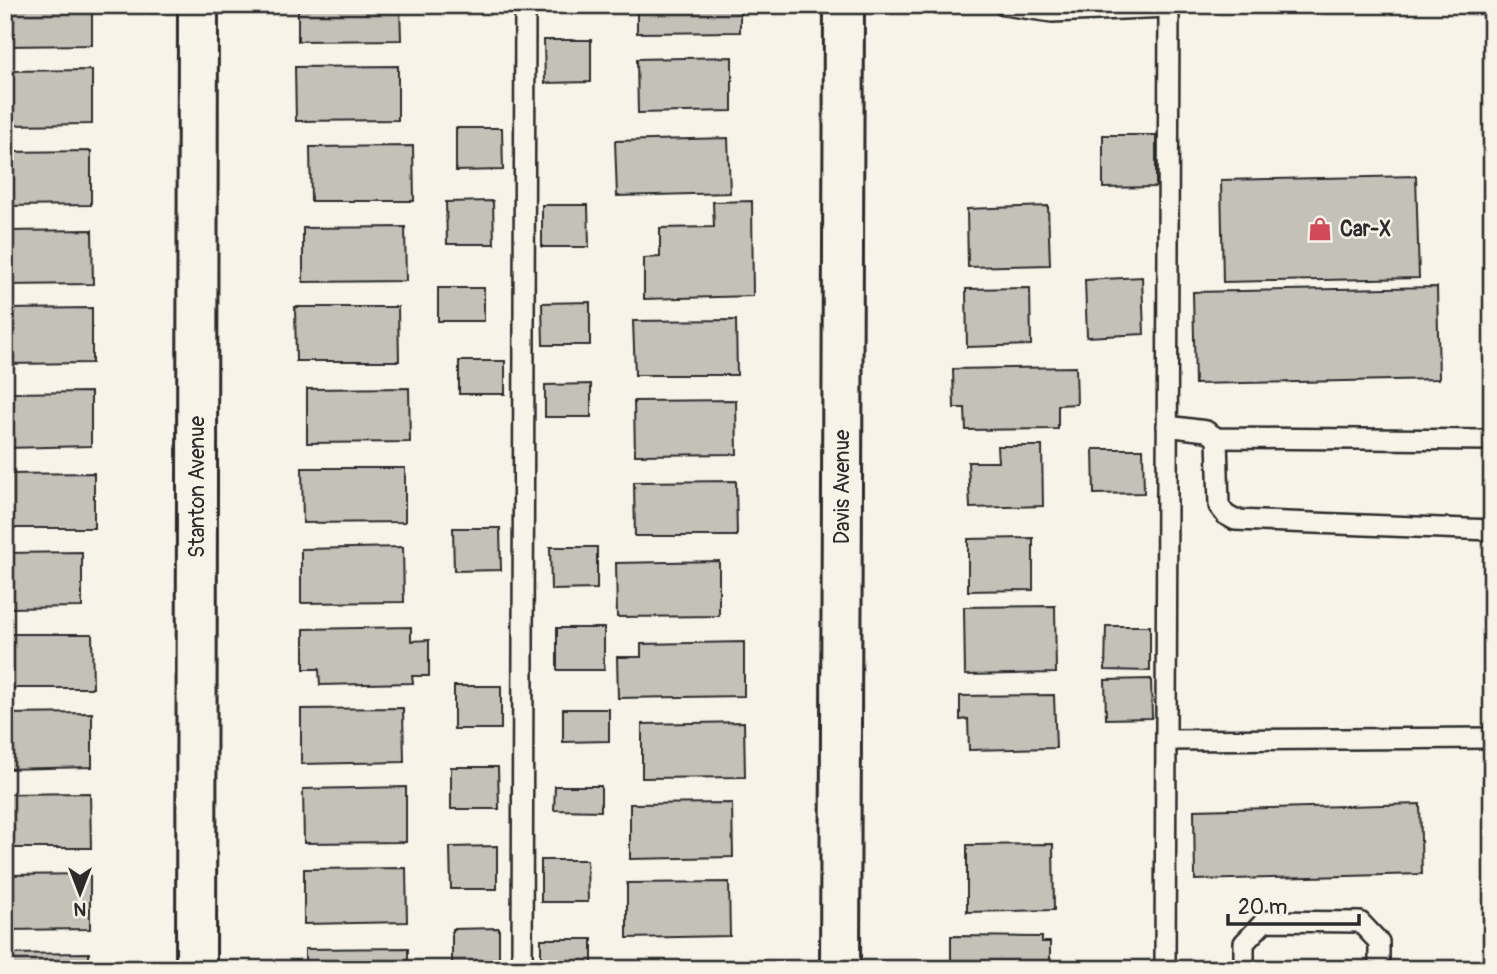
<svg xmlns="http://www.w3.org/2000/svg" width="1497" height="974" font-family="Pangolin,sans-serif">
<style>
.building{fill:#c4c1b9;stroke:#2b2b2b;stroke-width:2}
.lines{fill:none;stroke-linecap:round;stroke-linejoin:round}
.lane-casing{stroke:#2b2b2b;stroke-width:24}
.street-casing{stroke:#2b2b2b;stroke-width:44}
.lane{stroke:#f7f3e8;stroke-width:19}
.street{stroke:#f7f3e8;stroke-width:38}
.labels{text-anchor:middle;stroke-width:5;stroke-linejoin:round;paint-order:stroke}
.poi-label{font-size:21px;font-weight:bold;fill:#2b2b2b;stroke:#f7f3e8;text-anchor:start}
.street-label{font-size:21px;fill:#2b2b2b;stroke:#f7f3e8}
</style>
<rect width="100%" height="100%" fill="#f7f3e8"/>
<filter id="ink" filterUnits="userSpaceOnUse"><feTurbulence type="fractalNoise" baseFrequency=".0143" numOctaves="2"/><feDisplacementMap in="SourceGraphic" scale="14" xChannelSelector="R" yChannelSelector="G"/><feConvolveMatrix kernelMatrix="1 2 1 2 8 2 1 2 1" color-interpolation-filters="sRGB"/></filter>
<g filter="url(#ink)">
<g class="building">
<path d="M 5,5 L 92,5 L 92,45 L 5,46 Z"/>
<path d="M 298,5 L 400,5 L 401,40 L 298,41 Z"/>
<path d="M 459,5 L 513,5 L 513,9 L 460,11 Z"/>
<path d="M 637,5 L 740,5 L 740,32 L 637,33 Z"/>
<path d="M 544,40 L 591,40 L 591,82 L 545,83 Z"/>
<path d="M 732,57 L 732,111 L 638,113 L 637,59 Z"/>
<path d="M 398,66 L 398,120 L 296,121 L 295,67 Z"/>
<path d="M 92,70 L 92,124 L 5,125 L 5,71 Z"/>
<path d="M 456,128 L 502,128 L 503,170 L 456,171 Z"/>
<path d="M 1103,135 L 1156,135 L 1156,187 L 1103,188 Z"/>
<path d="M 728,138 L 730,193 L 617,196 L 615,141 Z"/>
<path d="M 413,146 L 414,201 L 311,201 L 310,147 Z"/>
<path d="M 91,151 L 91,205 L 5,206 L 5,152 Z"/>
<path d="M 1416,176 L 1419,278 L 1223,282 L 1221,180 Z"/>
<path d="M 493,201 L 494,244 L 447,244 L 446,202 Z"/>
<path d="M 752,201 L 753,296 L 644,299 L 644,258 L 660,257 L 660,228 L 714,227 L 713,202 Z"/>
<path d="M 542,205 L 588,205 L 589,247 L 542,247 Z"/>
<path d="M 1048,206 L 1050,265 L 968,267 L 967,209 Z"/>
<path d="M 405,227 L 406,281 L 303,282 L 303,228 Z"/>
<path d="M 92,230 L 93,284 L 5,285 L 5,231 Z"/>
<path d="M 1142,277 L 1144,334 L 1087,337 L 1085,280 Z"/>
<path d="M 1437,287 L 1439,379 L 1195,384 L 1193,292 Z"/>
<rect x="438" y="288" width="46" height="33"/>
<path d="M 1030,288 L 1031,345 L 967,347 L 966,289 Z"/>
<path d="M 590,302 L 590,345 L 543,345 L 542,303 Z"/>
<path d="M 295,307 L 398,307 L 399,361 L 296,361 Z"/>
<path d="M 92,308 L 92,363 L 5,364 L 5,309 Z"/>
<path d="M 736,320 L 737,375 L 635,375 L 633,321 Z"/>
<rect x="459" y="361" width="46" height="33"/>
<path d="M 1076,367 L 1077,404 L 1058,405 L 1058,429 L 966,430 L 965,408 L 954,408 L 953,369 Z"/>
<path d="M 591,384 L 591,417 L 545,417 L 545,385 Z"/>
<path d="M 409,388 L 410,442 L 307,443 L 307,389 Z"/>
<path d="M 91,392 L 91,446 L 5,448 L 5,393 Z"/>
<path d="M 736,400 L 737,454 L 635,455 L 634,401 Z"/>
<path d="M 997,446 L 1042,446 L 1043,506 L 970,508 L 968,462 L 998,462 Z"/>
<path d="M 1093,449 L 1143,449 L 1144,493 L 1094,494 Z"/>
<path d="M 302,468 L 405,468 L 405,522 L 303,523 Z"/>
<path d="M 94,473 L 94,528 L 5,528 L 5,474 Z"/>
<path d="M 736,481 L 737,536 L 635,536 L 634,482 Z"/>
<path d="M 453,528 L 500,528 L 501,570 L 454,571 Z"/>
<path d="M 1033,538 L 1033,590 L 968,591 L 968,539 Z"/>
<path d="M 403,547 L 404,602 L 301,603 L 301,549 Z"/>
<path d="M 550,547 L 597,547 L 597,589 L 551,590 Z"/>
<path d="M 82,552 L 82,607 L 5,608 L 5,553 Z"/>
<path d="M 719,561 L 719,616 L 617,617 L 616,563 Z"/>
<path d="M 1055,606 L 1056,673 L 965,675 L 964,607 Z"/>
<path d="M 1106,626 L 1150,626 L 1150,671 L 1105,670 Z"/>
<path d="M 411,627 L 411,641 L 429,640 L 429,676 L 412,676 L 413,683 L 320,685 L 319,669 L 304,669 L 304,629 Z"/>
<rect x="557" y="628" width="47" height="42"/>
<path d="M 5,634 L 92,634 L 93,688 L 5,688 Z"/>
<path d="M 744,642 L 744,696 L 618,698 L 617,657 L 641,657 L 641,644 Z"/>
<path d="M 1151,679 L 1152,718 L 1106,719 L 1105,680 Z"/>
<rect x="454" y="686" width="47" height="43"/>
<path d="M 1054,695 L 1056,748 L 969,750 L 968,719 L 960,720 L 960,696 Z"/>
<path d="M 403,708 L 404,762 L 301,764 L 301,709 Z"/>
<path d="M 563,709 L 609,709 L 609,741 L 563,742 Z"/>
<path d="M 92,713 L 92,767 L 5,769 L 5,714 Z"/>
<path d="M 744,722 L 745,777 L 642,778 L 642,724 Z"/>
<path d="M 451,767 L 498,767 L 499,809 L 451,809 Z"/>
<path d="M 555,786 L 601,786 L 601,811 L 554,810 Z"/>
<path d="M 406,787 L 406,842 L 304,843 L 303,789 Z"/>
<path d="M 90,793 L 91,848 L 5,848 L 5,794 Z"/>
<path d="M 732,803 L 733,857 L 630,859 L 630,804 Z"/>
<path d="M 1420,804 L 1422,874 L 1195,880 L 1194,810 Z"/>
<path d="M 1053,844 L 1054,910 L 967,912 L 967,845 Z"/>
<path d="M 497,846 L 497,889 L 451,889 L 450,847 Z"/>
<path d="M 541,860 L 587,860 L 588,902 L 541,902 Z"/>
<path d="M 406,868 L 407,922 L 304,924 L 304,869 Z"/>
<path d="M 90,874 L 90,929 L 5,930 L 5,875 Z"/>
<path d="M 729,882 L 730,936 L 627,938 L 627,883 Z"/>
<path d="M 499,928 L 499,969 L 452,969 L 452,929 Z"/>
<path d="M 951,936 L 1042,937 L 1042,942 L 1050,942 L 1050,969 L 951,969 Z"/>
<rect x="541" y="939" width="51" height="30"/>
<path d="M 408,948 L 408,969 L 305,969 L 305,949 Z"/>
<path d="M 89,953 L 89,969 L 5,969 L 5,954 Z"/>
<path d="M 736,962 L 736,969 L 595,969 L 594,964 Z"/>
</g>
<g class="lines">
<g class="lane-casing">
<g id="lane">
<path d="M 1004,5 L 1052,12 L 1169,7"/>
<path d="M 1167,426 L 1206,431 L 1217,438 L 1492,440"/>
<path d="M 1217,438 L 1219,506 L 1226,515 L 1235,520 L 1492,530"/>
<path d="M 1166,740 L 1492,738"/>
<path d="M 522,969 L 525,5"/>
<path d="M 1165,969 L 1169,5"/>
<path d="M 1244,969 L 1244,943 L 1265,921 L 1360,922 L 1379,942 L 1379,969"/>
</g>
</g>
<g class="street-casing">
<g id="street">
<path d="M 196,969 L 198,5"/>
<path d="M 840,969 L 844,5"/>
</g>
</g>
<use href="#lane" class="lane"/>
<use href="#street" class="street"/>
</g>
</g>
<defs>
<g id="shop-bare" transform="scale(1.89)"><path d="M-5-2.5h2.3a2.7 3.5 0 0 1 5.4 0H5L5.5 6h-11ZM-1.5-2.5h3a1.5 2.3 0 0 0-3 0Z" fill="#d1495b" stroke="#f7f3e8" stroke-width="2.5" paint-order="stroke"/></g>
</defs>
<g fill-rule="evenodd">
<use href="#shop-bare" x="1320" y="229"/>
</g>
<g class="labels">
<g class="poi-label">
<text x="1340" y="236">Car-X</text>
</g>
<g class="street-label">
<text transform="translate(197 487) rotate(-90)" y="7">Stanton Avenue</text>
<text transform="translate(842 487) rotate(-90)" y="7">Davis Avenue</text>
</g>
</g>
<rect width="1497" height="974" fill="none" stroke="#f7f3e8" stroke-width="28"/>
<rect x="14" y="14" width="1469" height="946" fill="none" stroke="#2b2b2b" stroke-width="2.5" filter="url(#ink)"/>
<g transform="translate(80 893) rotate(180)" stroke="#f7f3e8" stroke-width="5" paint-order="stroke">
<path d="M0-5L12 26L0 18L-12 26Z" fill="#2b2b2b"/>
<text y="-10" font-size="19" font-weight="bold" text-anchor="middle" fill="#2b2b2b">N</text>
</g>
<path d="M1228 914v10h131v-10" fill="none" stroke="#2b2b2b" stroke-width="3.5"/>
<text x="1238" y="914" font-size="21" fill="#2b2b2b" stroke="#f7f3e8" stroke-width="5" paint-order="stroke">20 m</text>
</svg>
